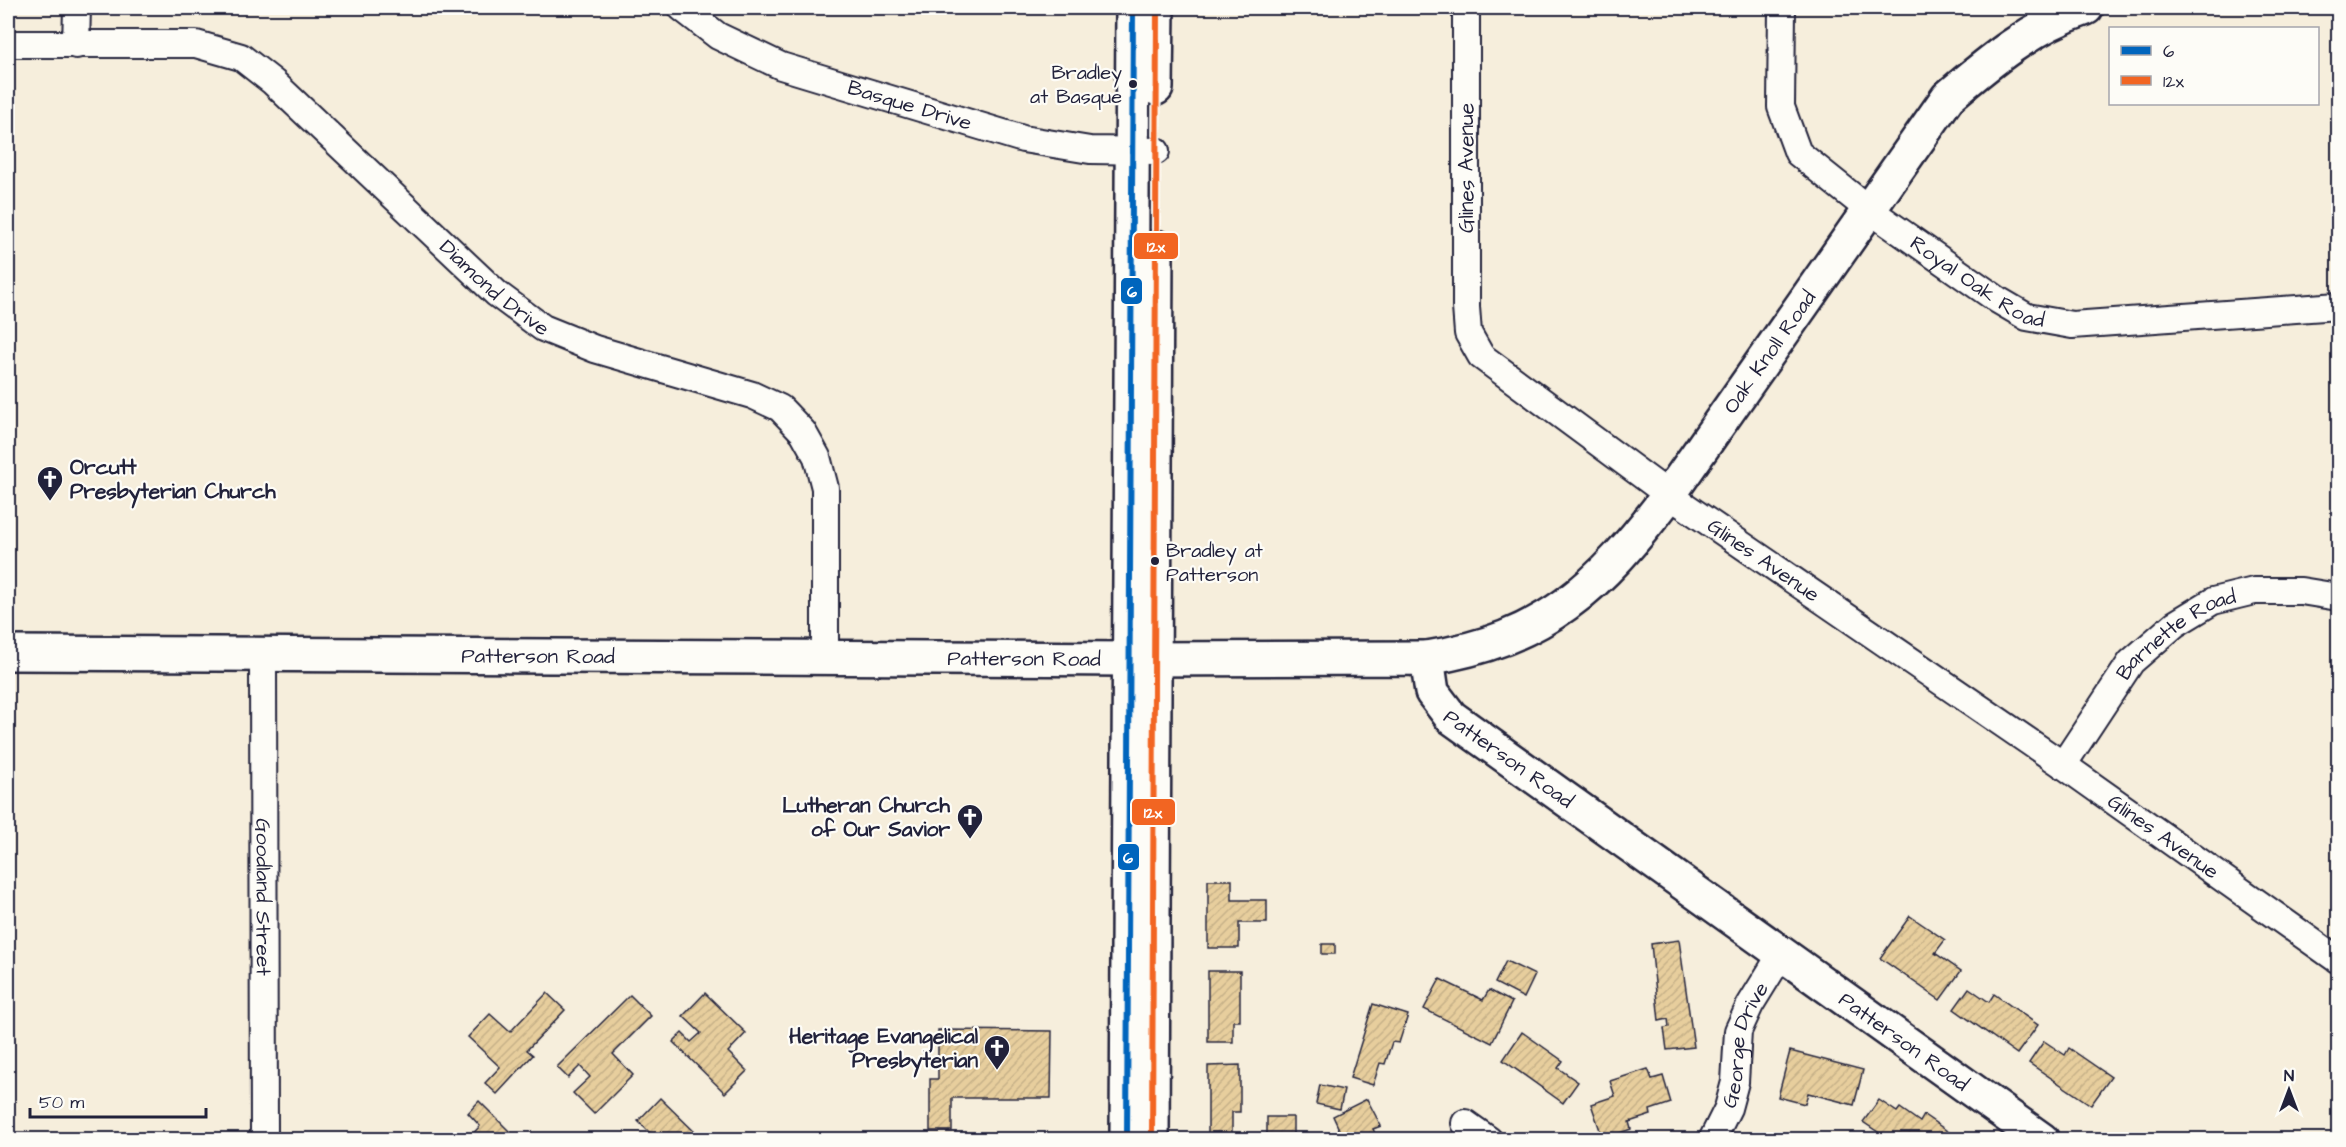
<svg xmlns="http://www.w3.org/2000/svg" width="2346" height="1147" font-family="'Architects Daughter',sans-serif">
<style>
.building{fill:url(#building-hatch);stroke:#22223b;stroke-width:1.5}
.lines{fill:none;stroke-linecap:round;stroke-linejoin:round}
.street-casing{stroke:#22223b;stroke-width:30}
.secondary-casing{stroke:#22223b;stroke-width:38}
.street{stroke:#fdfcf7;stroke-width:26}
.secondary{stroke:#fdfcf7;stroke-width:33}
.bus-1-casing{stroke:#fdfcf7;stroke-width:10}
.bus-2-casing{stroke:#fdfcf7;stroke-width:10}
.bus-1{stroke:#0065bd;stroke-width:6}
.bus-2{stroke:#f26522;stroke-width:6}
.bus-dot{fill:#22223b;stroke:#fdfcf7;stroke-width:2}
.labels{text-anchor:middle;stroke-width:4.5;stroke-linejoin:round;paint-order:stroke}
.bus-label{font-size:20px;fill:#22223b;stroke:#fdfcf7;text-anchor:end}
.street-label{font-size:21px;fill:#22223b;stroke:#fdfcf7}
.poi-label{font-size:21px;font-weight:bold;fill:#22223b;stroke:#fdfcf7;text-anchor:end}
.line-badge{stroke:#fdfcf7;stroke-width:2}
.badge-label{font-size:16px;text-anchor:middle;font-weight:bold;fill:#fff}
</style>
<defs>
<pattern id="building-hatch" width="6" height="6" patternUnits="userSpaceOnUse" patternTransform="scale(1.5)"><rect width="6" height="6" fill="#e7ce9d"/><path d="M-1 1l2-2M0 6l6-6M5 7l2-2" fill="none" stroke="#c6b188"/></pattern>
</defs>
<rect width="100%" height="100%" fill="#f6eedc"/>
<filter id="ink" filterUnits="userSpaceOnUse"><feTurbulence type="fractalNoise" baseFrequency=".0167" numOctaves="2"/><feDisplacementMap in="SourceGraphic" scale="12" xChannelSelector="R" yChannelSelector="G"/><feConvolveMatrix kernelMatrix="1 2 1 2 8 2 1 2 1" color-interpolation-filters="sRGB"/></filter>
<g filter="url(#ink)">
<g class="building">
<path d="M 1208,880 L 1232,880 L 1232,900 L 1267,900 L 1267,923 L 1239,923 L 1239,948 L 1208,948 Z"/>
<path d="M 1910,916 L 1945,940 L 1935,953 L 1961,971 L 1940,1000 L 1880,958 Z"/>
<path d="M 1679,940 L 1694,1047 L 1667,1050 L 1664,1028 L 1669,1027 L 1668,1019 L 1659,1021 L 1651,944 Z"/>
<rect x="1322" y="944" width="13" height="10"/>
<path d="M 1506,961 L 1535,975 L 1524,998 L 1495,983 Z"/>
<path d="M 1208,971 L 1240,971 L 1240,1021 L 1233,1021 L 1233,1042 L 1208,1042 Z"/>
<path d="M 1440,979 L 1483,1000 L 1489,990 L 1512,1002 L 1492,1043 L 1424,1009 Z"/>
<path d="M 1969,988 L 1989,1002 L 1994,994 L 2038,1025 L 2017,1054 L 1954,1009 Z"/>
<path d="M 547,993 L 565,1010 L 527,1050 L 533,1055 L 497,1094 L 485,1083 L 500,1067 L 468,1037 L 490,1014 L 510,1032 Z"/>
<path d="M 705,993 L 746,1033 L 728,1052 L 747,1071 L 725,1093 L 673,1042 L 682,1033 L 691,1042 L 701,1033 L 683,1016 Z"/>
<path d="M 630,995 L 651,1016 L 613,1054 L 633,1075 L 594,1114 L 573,1093 L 590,1077 L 580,1066 L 568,1078 L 557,1067 Z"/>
<path d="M 1373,1004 L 1408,1015 L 1399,1043 L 1392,1042 L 1385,1064 L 1380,1063 L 1373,1085 L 1350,1078 Z"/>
<path d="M 938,1030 L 1052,1031 L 1051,1098 L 952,1098 L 952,1131 L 930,1131 L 930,1079 L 938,1079 Z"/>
<path d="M 1522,1032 L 1563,1061 L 1558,1068 L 1578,1082 L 1563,1103 L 1503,1060 Z"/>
<path d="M 2044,1041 L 2065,1055 L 2069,1048 L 2111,1077 L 2091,1105 L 2029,1063 Z"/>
<path d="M 1790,1051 L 1863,1070 L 1854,1105 L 1808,1093 L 1805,1104 L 1778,1097 Z"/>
<path d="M 1240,1065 L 1240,1112 L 1232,1112 L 1232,1134 L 1208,1134 L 1208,1066 Z"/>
<path d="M 1648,1069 L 1652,1079 L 1663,1076 L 1671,1103 L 1650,1110 L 1651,1115 L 1629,1122 L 1631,1129 L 1603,1139 L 1591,1104 L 1615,1096 L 1610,1081 Z"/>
<path d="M 1320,1085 L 1344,1090 L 1340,1109 L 1316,1104 Z"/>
<path d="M 660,1098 L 703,1140 L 657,1140 L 638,1121 Z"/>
<path d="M 1367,1099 L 1381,1126 L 1373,1129 L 1378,1140 L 1344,1140 L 1333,1116 Z"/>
<path d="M 1879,1100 L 1897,1112 L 1900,1108 L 1920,1122 L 1924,1115 L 1950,1133 L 1945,1140 L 1895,1140 L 1886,1134 L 1884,1136 L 1863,1122 Z"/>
<path d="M 479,1101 L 518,1140 L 467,1140 L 480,1126 L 468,1113 Z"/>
<rect x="1267" y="1117" width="26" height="20"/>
</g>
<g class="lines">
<g class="street-casing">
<g id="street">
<path id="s1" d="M 682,8 L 718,36 L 781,66 L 1023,139 L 1090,150 L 1156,151"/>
<path id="s2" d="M 1466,8 L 1466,307 L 1468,333 L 1481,356 L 1669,495 L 2063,765 L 2338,960"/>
<path id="s3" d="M 1782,8 L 1781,107 L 1798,153 L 1868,209 L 1998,300 L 2027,317 L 2072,325 L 2338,306"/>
<path id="s4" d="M 8,44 L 196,44 L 241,57 L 273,82 L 497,294 L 543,328 L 595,349 L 752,395 L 780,408 L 803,432 L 817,457 L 825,488 L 825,658"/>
<path d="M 76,45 L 77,8"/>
<path id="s5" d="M 263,655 L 264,1140"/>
<path id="s6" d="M 2063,765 L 2131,662 L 2175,624 L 2213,601 L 2254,591 L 2301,591 L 2338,597"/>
<path d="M 1465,1123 L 1489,1140"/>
<path id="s7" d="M 1712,1140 L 1728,1108 L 1735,1082 L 1738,1031 L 1750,1005 L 1782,953"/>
</g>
</g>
<g class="secondary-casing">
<g id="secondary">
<path d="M 1156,88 L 1157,8"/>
<path id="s8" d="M 8,653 L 1131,659 L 1427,658 L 1432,692 L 1451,717 L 2042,1140"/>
<path id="s9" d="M 1427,658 C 1546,639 1598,588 1669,495 L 1948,97 C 1990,61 2032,26 2086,8"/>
<path d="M 1127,1140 L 1133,8"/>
<path d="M 1152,1140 L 1156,247"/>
</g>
</g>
<use href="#street" class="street"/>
<use href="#secondary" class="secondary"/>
<g class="bus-1-casing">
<path id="bus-1" d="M 1127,1140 L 1133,8"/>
</g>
<g class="bus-2-casing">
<path id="bus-2" d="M 1152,1140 L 1157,8"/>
</g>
<use href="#bus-1" class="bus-1"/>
<use href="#bus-2" class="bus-2"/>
</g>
</g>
<defs>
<g id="church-pin" transform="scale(1.35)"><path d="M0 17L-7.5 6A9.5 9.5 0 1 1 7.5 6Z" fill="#22223b" stroke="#fdfcf7"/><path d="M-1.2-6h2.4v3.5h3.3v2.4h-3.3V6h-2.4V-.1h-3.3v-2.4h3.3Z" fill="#fff"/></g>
</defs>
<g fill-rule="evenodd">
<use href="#church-pin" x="50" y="479"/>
<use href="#church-pin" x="970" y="817"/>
<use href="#church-pin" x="997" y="1048"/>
</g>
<g class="bus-dot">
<circle cx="1133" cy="84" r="5"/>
<circle cx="1155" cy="561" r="5"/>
</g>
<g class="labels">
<g class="bus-label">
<text x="1122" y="79">Bradley<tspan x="1122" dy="24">at Basque</tspan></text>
<text x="1166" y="557" text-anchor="start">Bradley at<tspan x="1166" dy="24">Patterson</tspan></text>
</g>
<g class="street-label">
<text dy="7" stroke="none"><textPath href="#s1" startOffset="250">Basque Drive</textPath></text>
<text transform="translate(1466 168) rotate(-90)" y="7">Glines Avenue</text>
<text dy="7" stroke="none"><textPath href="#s3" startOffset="370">Royal Oak Road</textPath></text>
<text dy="7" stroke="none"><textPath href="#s4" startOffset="578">Diamond Drive</textPath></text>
<text dy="7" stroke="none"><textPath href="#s9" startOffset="476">Oak Knoll Road</textPath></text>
<text dy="7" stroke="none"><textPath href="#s2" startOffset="700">Glines Avenue</textPath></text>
<text dy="7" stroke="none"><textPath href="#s6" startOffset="177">Barnette Road</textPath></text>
<text dy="7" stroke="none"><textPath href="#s8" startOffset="530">Patterson Road</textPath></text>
<text dy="7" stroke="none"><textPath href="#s8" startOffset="1016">Patterson Road</textPath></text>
<text dy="7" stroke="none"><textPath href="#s8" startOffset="1556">Patterson Road</textPath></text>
<text dy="7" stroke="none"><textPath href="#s2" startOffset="1186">Glines Avenue</textPath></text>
<text dy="7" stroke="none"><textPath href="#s5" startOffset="242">Goodland Street</textPath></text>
<text dy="7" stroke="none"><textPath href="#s8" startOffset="2042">Patterson Road</textPath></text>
<text dy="7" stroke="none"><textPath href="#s7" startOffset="102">George Drive</textPath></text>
</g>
<g class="poi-label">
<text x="70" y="474" text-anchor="start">Orcutt<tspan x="70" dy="24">Presbyterian Church</tspan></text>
<text x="950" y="812">Lutheran Church<tspan x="950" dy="24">of Our Savior</tspan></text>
<text x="978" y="1043">Heritage Evangelical<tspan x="978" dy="24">Presbyterian</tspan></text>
</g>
</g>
<g class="line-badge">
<rect x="1133" y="232" width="46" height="28" rx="6" fill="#f26522"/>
<rect x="1120" y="277" width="23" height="28" rx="6" fill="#0065bd"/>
<rect x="1131" y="798" width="45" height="28" rx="6" fill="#f26522"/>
<rect x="1117" y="843" width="23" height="28" rx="6" fill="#0065bd"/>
</g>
<g class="badge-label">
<text x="1156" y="252">12x</text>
<text x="1132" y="297">6</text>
<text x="1153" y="818">12x</text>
<text x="1128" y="863">6</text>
</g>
<rect width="2346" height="1147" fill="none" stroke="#fdfcf7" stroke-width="30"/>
<rect x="15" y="15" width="2316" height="1117" fill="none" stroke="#22223b" stroke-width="2" filter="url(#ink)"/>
<rect x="2109" y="27" width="210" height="78" fill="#fdfcf7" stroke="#a5a5ac" stroke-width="1.5"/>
<rect x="2121" y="46" width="30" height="9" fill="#0065bd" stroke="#a5a5ac" stroke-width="1.5"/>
<text x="2163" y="57" font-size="18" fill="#22223b">6</text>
<rect x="2121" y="76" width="30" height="9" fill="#f26522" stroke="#a5a5ac" stroke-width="1.5"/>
<text x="2163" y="87" font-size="18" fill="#22223b">12x</text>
<g transform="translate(2289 1090)" stroke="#fdfcf7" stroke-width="4.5" paint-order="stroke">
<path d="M0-4.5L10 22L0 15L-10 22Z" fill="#22223b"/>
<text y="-9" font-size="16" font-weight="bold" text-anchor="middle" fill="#22223b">N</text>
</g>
<path d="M30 1108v9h176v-9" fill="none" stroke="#22223b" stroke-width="3"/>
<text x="39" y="1108" font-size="18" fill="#22223b" stroke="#fdfcf7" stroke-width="4.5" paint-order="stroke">50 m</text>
</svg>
